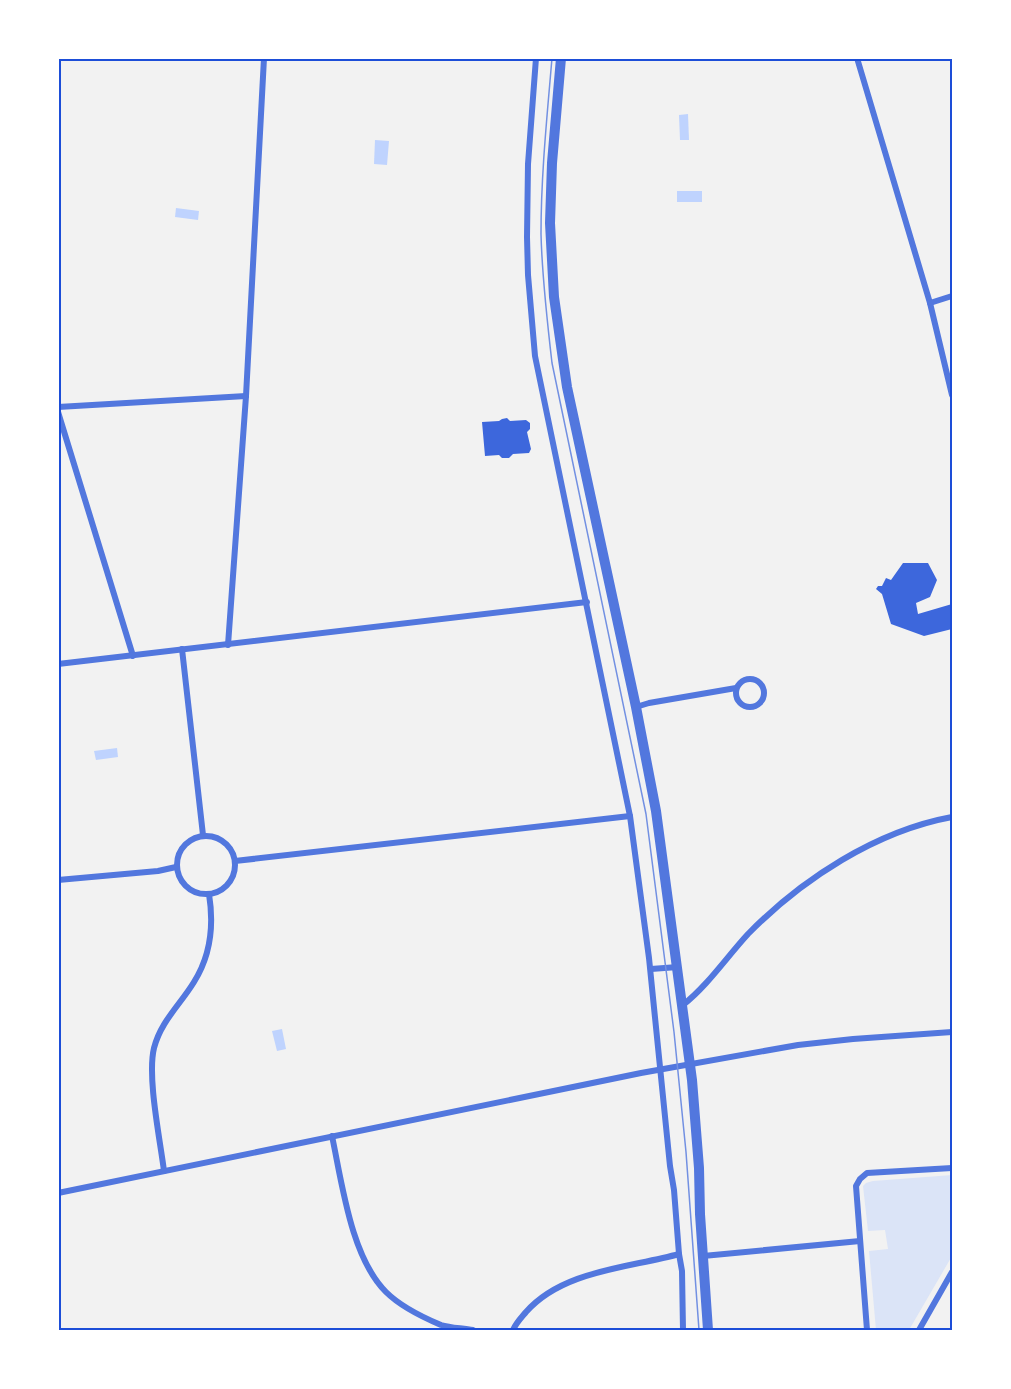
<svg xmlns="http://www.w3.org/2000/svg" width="1011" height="1389" font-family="'Libre Baskerville',serif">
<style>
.green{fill:#dbe4f7}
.water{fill:#bfd3fe}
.building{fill:#3d67dc}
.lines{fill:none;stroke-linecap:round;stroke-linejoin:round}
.minor{stroke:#5277de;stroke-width:6}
.tertiary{stroke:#5277de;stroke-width:10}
.tram{stroke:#7290e2;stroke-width:1.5}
.neatline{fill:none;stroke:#1d4ed8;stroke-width:2}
</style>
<rect width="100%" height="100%" fill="#f2f2f2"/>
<path class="green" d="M 952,1175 L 952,1256 L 909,1330 L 876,1330 L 869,1251 L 888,1249 L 885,1230 L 868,1231 L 863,1186 L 866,1183 L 873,1181 Z"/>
<g class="water">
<path d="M 688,114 L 689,140 L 680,140 L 679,115 Z"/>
<path d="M 375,140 L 389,141 L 387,165 L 374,164 Z"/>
<rect x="677" y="191" width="25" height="11"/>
<path d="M 176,208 L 199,211 L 198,220 L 175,217 Z"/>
<path d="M 117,748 L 118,757 L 96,760 L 94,751 Z"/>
<path d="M 282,1029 L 286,1049 L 277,1051 L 272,1031 Z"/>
</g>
<g class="building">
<path d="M 507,418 L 510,421 L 526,420 L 530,423 L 530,429 L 527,432 L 531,449 L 529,453 L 513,454 L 509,458 L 502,458 L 499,455 L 485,456 L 482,422 L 499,421 L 502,419 Z"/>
<path d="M 903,563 L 928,563 L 937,580 L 930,597 L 916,603 L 918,614 L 952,604 L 952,629 L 924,636 L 891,624 L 882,594 L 876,589 L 878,586 L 882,586 L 886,578 L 891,580 Z"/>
</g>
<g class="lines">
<g class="minor">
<path d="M 536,58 L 528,164 L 527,237 L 528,275 L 535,356 L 630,816 L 649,958 L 670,1166 L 674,1190 L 679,1254 L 682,1271 L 683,1330"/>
<path d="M 857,58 L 930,303 L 952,395"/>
<path d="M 930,303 L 952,296"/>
<path d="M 58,407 L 246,396"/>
<path d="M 58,412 L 133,656"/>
<path d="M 228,645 L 246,396 L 264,58"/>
<path d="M 182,649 L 203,835"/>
<path d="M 58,664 L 587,602"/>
<circle cx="750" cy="693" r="14"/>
<path d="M 636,707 L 649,703 L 736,688"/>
<circle cx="206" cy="865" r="29"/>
<path d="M 235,861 L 630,816"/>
<path d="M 58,880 L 158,871 L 176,867"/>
<path d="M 651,969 L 678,967"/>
<path d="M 683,1005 C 708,985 726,958 748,934 C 802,879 876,831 952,817"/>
<path d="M 332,1136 C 342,1183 351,1257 386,1292 C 401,1307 422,1317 441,1325 C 451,1328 463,1328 473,1330"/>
<path d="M 164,1171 C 160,1139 147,1077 154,1048 C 161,1021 180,1005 194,982 C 211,955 214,925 209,894"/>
<path d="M 58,1193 L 641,1073 L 798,1045 L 853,1039 L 952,1032"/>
<path d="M 703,1256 L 860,1241"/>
<path d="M 513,1330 C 516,1323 521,1318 526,1312 C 563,1270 629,1268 679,1254"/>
<path d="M 867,1330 L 856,1186 L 860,1179 L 867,1173 L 952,1168"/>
<path d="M 919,1330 L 952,1272"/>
</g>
<path class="tertiary" d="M 561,58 L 552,163 L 550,223 L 554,297 L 567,387 L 636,707 L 656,811 L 692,1080 L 699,1168 L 700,1214 L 708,1330"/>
<path class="tram" d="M 552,58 C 547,117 541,175 541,234 C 542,277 547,320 552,363 L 646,814 L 674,1032 L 686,1152 L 699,1330"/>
</g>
<rect width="1011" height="1389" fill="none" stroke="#ffffff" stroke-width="120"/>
<rect x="60" y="60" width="891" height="1269" class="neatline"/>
</svg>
